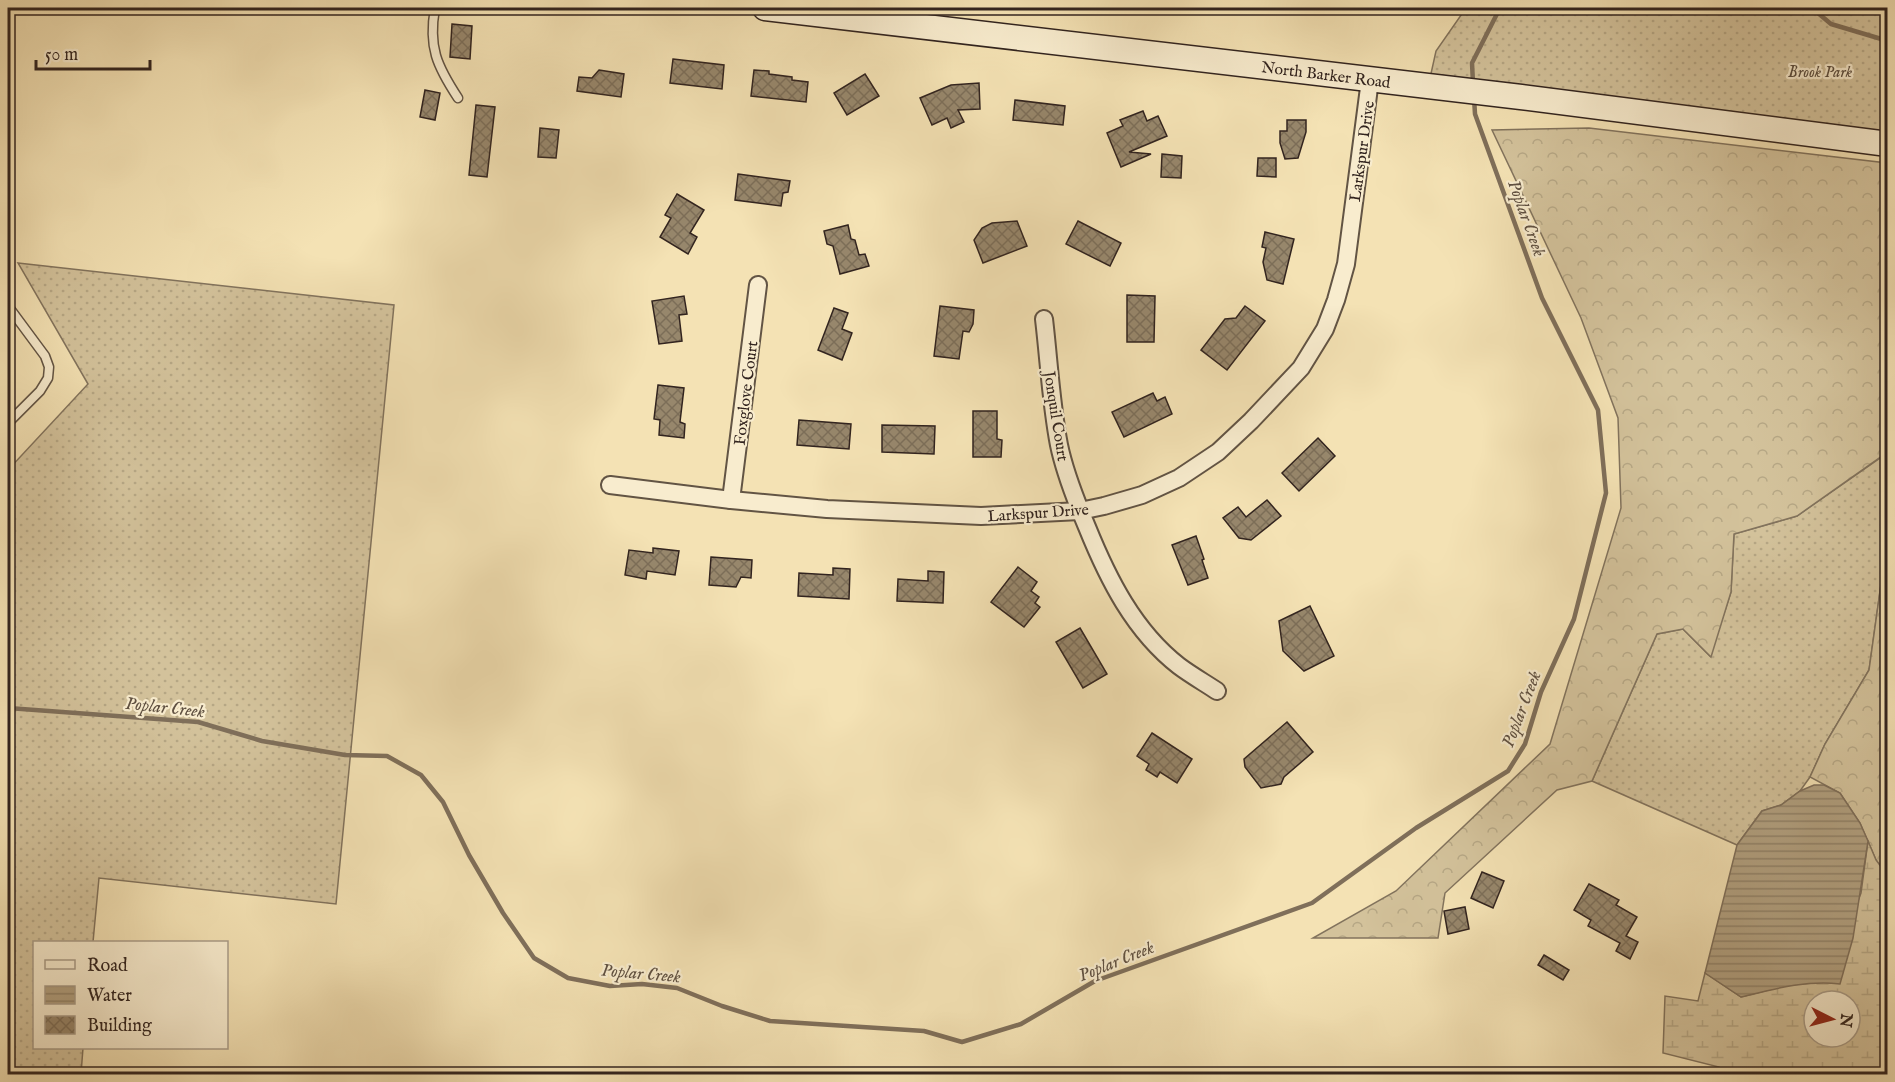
<svg xmlns="http://www.w3.org/2000/svg" width="1895" height="1082" font-family="'IM FELL English',serif">
<style>
.grass{fill:url(#grass-dots);stroke:#82735d;stroke-width:1.5}
.forest{fill:url(#forest-crowns);stroke:#82735d;stroke-width:1.5}
.wetland{fill:url(#wetland-marsh);stroke:#82735d;stroke-width:1.5;fill-rule:evenodd}
.water{fill:url(#water-rules);stroke:#7f6f5a;stroke-width:1.5}
.lines{fill:none;stroke-linecap:round;stroke-linejoin:round}
.stream{stroke:#7f6f5a;stroke-width:4.5}
.building{fill:url(#building-cross-hatch);stroke:#32241f;stroke-width:1.5}
.service-casing{stroke:#625444;stroke-width:11}
.minor-casing{stroke:#625444;stroke-width:20}
.secondary-casing{stroke:#32241f;stroke-width:27}
.service{stroke:#f8ecce;stroke-width:8}
.minor{stroke:#f8ecce;stroke-width:16}
.secondary{stroke:#f8ecce;stroke-width:24}
.labels{text-anchor:middle;stroke-width:4.5;stroke-linejoin:round;paint-order:stroke}
.park-label{font-size:16px;font-style:italic;fill:#5a4c3e;stroke:#f8ecce}
.street-label{font-size:16px;fill:#32241f;stroke:#f8ecce}
.water-label{font-size:18px;font-style:italic;fill:#5f5041;stroke:#f8ecce}
</style>
<defs>
<pattern id="grass-dots" width="8" height="8" patternUnits="userSpaceOnUse" patternTransform="scale(1.5)"><rect width="8" height="8" fill="#d3c29b"/><path d="M2 2h.1M6 6h.1" fill="none" stroke="#b6a785" stroke-width="1.8" stroke-linecap="round"/></pattern>
<pattern id="forest-crowns" width="20" height="18" patternUnits="userSpaceOnUse" patternTransform="scale(1.5)"><rect width="20" height="18" fill="#d3c29b"/><path d="M2 6a3 3 0 1 1 6 0M12 15a3 3 0 1 1 6 0" fill="none" stroke="#b6a785"/></pattern>
<pattern id="wetland-marsh" width="20" height="14" patternUnits="userSpaceOnUse" patternTransform="scale(1.5)"><rect width="20" height="14" fill="#d3c29b"/><path d="M1 5h8M5 5V1M11 12h8M15 12V8" fill="none" stroke="#b6a785"/></pattern>
<pattern id="water-rules" width="6" height="5" patternUnits="userSpaceOnUse" patternTransform="scale(1.5)"><rect width="6" height="5" fill="#b2a181"/><path d="M0 2.5h6" fill="none" stroke="#918369"/></pattern>
<pattern id="building-cross-hatch" width="8" height="8" patternUnits="userSpaceOnUse" patternTransform="scale(1.5)"><rect width="8" height="8" fill="#97876c"/><path d="M0 0l8 8M0 8l8-8" fill="none" stroke="#7c6e58"/></pattern>
</defs>
<rect width="100%" height="100%" fill="#f4e2b4"/>
<filter id="stains"><feTurbulence type="fractalNoise" baseFrequency=".00333" numOctaves="4"/><feColorMatrix values="0 0 0 0 .2 0 0 0 0 .09 0 0 0 0 .02 0 0 0 .5 -.17"/></filter>
<radialGradient id="worn" r=".72"><stop offset=".6" stop-color="#630" stop-opacity="0"/><stop offset="1" stop-color="#630" stop-opacity=".3"/></radialGradient>
<g class="grass">
<path d="M 1466,8 L 1887,8 L 1887,144 L 1428,87 L 1436,51 Z"/>
<path d="M 18,263 L 394,305 L 336,904 L 99,878 L 93,942 L 34,942 L 34,1048 L 83,1048 L 81,1074 L 8,1074 L 8,470 L 88,384 Z"/>
<path d="M 1886,454 L 1887,541 L 1869,670 L 1825,744 L 1810,777 L 1800,791 L 1781,805 L 1762,811 L 1737,845 L 1592,781 L 1657,634 L 1683,629 L 1710,656 L 1731,592 L 1734,534 L 1797,516 Z"/>
</g>
<g class="forest">
<path d="M 1589,128 L 1887,163 L 1887,506 L 1885,454 L 1797,516 L 1734,534 L 1731,592 L 1711,657 L 1683,629 L 1657,634 L 1592,781 L 1557,790 L 1445,893 L 1438,938 L 1313,938 L 1396,891 L 1550,744 L 1621,508 L 1618,418 L 1581,318 L 1492,130 Z"/>
<path d="M 1887,541 L 1887,875 L 1876,860 L 1860,823 L 1840,793 L 1810,777 L 1825,744 L 1869,670 Z"/>
</g>
<path class="wetland" d="M 1868,841 L 1876,860 L 1887,875 L 1887,1074 L 1719,1074 L 1719,1067 L 1663,1053 L 1665,996 L 1698,1001 L 1705,973 L 1741,997 L 1789,985 L 1826,982 L 1861,893 ZM 1814,1001 L 1850,1001 L 1850,1037 L 1814,1037 Z"/>
<path class="water" d="M 1814,785 L 1824,785 L 1840,793 L 1860,823 L 1868,841 L 1853,938 L 1840,984 C 1806,980 1774,989 1741,997 L 1705,973 L 1737,845 L 1762,811 L 1781,805 L 1800,791 Z"/>
<g class="lines">
<g class="stream">
<path d="M 1812,8 L 1831,24 L 1888,41"/>
<path d="M 1473,83 L 1472,63 L 1500,8"/>
<path d="M 8,708 L 198,722 L 262,741 L 345,755 L 387,756 L 421,775 L 443,802 L 469,855 L 503,913 L 534,958 L 568,978 L 610,986 L 642,984 L 677,988 L 722,1006 L 770,1021 L 924,1031 L 962,1042 L 1021,1024 L 1095,981 L 1312,903 L 1416,828 L 1508,771 L 1525,744 L 1541,692 L 1574,619 L 1606,493 L 1598,410 L 1542,298 L 1475,114 L 1474,98"/>
</g>
</g>
<g class="building">
<path d="M 452,24 L 472,26 L 470,59 L 450,57 Z"/>
<path d="M 673,59 L 724,65 L 722,89 L 670,83 Z"/>
<path d="M 599,70 L 624,74 L 621,97 L 577,91 L 579,77 L 592,78 Z"/>
<path d="M 754,70 L 769,71 L 769,74 L 792,77 L 792,80 L 808,82 L 806,102 L 751,96 Z"/>
<path d="M 865,74 L 879,96 L 847,115 L 834,93 Z"/>
<path d="M 979,83 L 980,109 L 958,110 L 964,122 L 951,128 L 947,118 L 932,125 L 920,98 L 951,85 Z"/>
<path d="M 425,90 L 440,93 L 435,120 L 420,117 Z"/>
<path d="M 1015,100 L 1065,106 L 1063,125 L 1013,120 Z"/>
<path d="M 476,105 L 495,107 L 487,177 L 469,175 Z"/>
<path d="M 1143,111 L 1147,121 L 1158,116 L 1167,136 L 1129,152 L 1151,154 L 1121,167 L 1107,133 L 1123,126 L 1120,120 Z"/>
<path d="M 1287,120 L 1306,120 L 1306,132 L 1298,158 L 1285,159 L 1280,143 L 1280,131 L 1287,131 Z"/>
<path d="M 540,128 L 559,130 L 556,158 L 538,157 Z"/>
<path d="M 1162,154 L 1182,156 L 1181,178 L 1161,177 Z"/>
<path d="M 1258,158 L 1276,158 L 1276,177 L 1257,176 Z"/>
<path d="M 738,174 L 790,181 L 788,192 L 783,193 L 781,206 L 735,200 Z"/>
<path d="M 677,194 L 704,210 L 690,233 L 697,237 L 688,254 L 660,237 L 671,218 L 665,215 Z"/>
<path d="M 1017,221 L 1027,246 L 983,263 L 974,240 L 982,228 L 992,223 Z"/>
<path d="M 1078,221 L 1121,243 L 1110,266 L 1066,244 Z"/>
<path d="M 848,225 L 851,239 L 855,240 L 859,255 L 865,254 L 869,266 L 840,274 L 833,246 L 827,244 L 824,231 Z"/>
<path d="M 1265,232 L 1294,239 L 1283,284 L 1267,280 L 1263,262 L 1266,248 L 1262,247 Z"/>
<path d="M 1127,295 L 1155,296 L 1154,342 L 1127,342 Z"/>
<path d="M 684,296 L 687,314 L 679,315 L 682,341 L 659,344 L 652,301 Z"/>
<path d="M 940,306 L 974,310 L 973,324 L 969,332 L 963,331 L 959,359 L 934,356 Z"/>
<path d="M 1245,306 L 1265,321 L 1227,370 L 1201,350 L 1225,319 L 1236,318 Z"/>
<path d="M 834,308 L 848,313 L 842,329 L 852,333 L 842,360 L 818,350 Z"/>
<path d="M 658,385 L 684,388 L 680,422 L 685,424 L 684,438 L 659,435 L 660,420 L 654,419 Z"/>
<path d="M 1153,393 L 1157,401 L 1165,397 L 1172,414 L 1124,437 L 1112,412 Z"/>
<path d="M 973,411 L 997,411 L 997,439 L 1002,440 L 1001,457 L 973,457 Z"/>
<path d="M 799,420 L 851,424 L 849,449 L 797,445 Z"/>
<path d="M 882,425 L 935,426 L 934,454 L 882,452 Z"/>
<path d="M 1318,438 L 1335,456 L 1299,491 L 1282,473 Z"/>
<path d="M 1267,500 L 1281,516 L 1251,540 L 1239,538 L 1223,518 L 1238,507 L 1246,517 Z"/>
<path d="M 1196,536 L 1204,559 L 1202,560 L 1208,578 L 1188,585 L 1172,545 Z"/>
<path d="M 653,548 L 679,551 L 675,575 L 647,571 L 646,579 L 625,575 L 629,550 L 653,553 Z"/>
<path d="M 711,557 L 752,560 L 751,578 L 741,577 L 736,587 L 709,585 Z"/>
<path d="M 1018,567 L 1037,582 L 1031,591 L 1039,597 L 1035,603 L 1040,607 L 1024,627 L 991,602 Z"/>
<path d="M 833,568 L 850,569 L 849,599 L 798,596 L 799,573 L 833,575 Z"/>
<path d="M 928,571 L 944,572 L 943,603 L 897,601 L 898,579 L 928,581 Z"/>
<path d="M 1310,606 L 1334,656 L 1304,671 L 1283,651 L 1279,621 Z"/>
<path d="M 1080,628 L 1107,674 L 1083,688 L 1056,642 Z"/>
<path d="M 1287,722 L 1313,752 L 1284,777 L 1281,784 L 1261,788 L 1245,767 L 1244,759 Z"/>
<path d="M 1152,733 L 1192,759 L 1177,783 L 1160,772 L 1157,777 L 1146,770 L 1149,764 L 1137,756 Z"/>
<path d="M 1482,872 L 1504,881 L 1493,908 L 1471,898 Z"/>
<path d="M 1589,884 L 1619,900 L 1616,905 L 1637,917 L 1626,936 L 1638,942 L 1630,959 L 1616,951 L 1620,943 L 1588,926 L 1591,920 L 1574,910 Z"/>
<path d="M 1465,907 L 1469,929 L 1448,934 L 1444,911 Z"/>
<path d="M 1544,955 L 1569,970 L 1563,980 L 1538,965 Z"/>
</g>
<g class="lines">
<g class="service-casing">
<g id="service">
<path d="M 435,8 C 428,47 437,66 458,98"/>
<path d="M 8,306 L 45,356 L 49,367 L 48,378 L 40,391 L 8,423"/>
</g>
</g>
<g class="minor-casing">
<g id="minor">
<path d="M 1044,319 C 1049,361 1051,404 1059,445 C 1065,474 1076,501 1087,527 C 1108,579 1134,631 1179,666 C 1191,675 1205,683 1217,691"/>
<path d="M 610,485 L 731,500 L 827,509 L 981,516 L 1080,511 L 1104,506 L 1142,495 L 1179,478 L 1218,452 L 1251,421 L 1301,368 L 1325,329 L 1336,300 L 1346,264 L 1370,80"/>
<path d="M 731,500 L 758,285"/>
</g>
</g>
<g class="secondary-casing">
<path id="secondary" d="M 765,8 L 1521,97 L 1888,144"/>
</g>
<use href="#service" class="service"/>
<use href="#minor" class="minor"/>
<use href="#secondary" class="secondary"/>
</g>
<g class="labels">
<g class="park-label">
<text x="1820" y="77">Brook Park</text>
</g>
<g class="street-label">
<text transform="translate(1326 74) rotate(7)" y="6">North Barker Road</text>
<text transform="translate(1361 151) rotate(-82)" y="6">Larkspur Drive</text>
<text transform="translate(745 393) rotate(-83)" y="6">Foxglove Court</text>
<text transform="translate(1057 416) rotate(81)" y="6">Jonquil Court</text>
<text transform="translate(1038 512) rotate(-4)" y="6">Larkspur Drive</text>
</g>
<g class="water-label">
<text transform="translate(1527 218) rotate(70)" y="6">Poplar Creek</text>
<text transform="translate(165 707) rotate(6)" y="6">Poplar Creek</text>
<text transform="translate(1521 709) rotate(-69)" y="6">Poplar Creek</text>
<text transform="translate(1116 961) rotate(-22)" y="6">Poplar Creek</text>
<text transform="translate(641 973) rotate(5)" y="6">Poplar Creek</text>
</g>
</g>
<rect width="1895" height="1082" fill="none" stroke="#f4e2b4" stroke-width="30"/>
<rect x="9" y="9" width="1877" height="1064" fill="none" stroke="#32241f" stroke-width="3"/>
<rect x="15" y="15" width="1865" height="1052" fill="none" stroke="#32241f" stroke-width="1.5"/>
<rect x="33" y="941" width="195" height="108" fill="#f8ecce" stroke="#a99c88" stroke-width="1.5"/>
<rect x="45" y="960" width="30" height="9" fill="#f8ecce" stroke="#a99c88" stroke-width="1.5"/>
<text x="87" y="971" font-size="18" fill="#32241f">Road</text>
<rect x="45" y="986" width="30" height="18" fill="url(#water-rules)" stroke="#a99c88" stroke-width="1.5"/>
<text x="87" y="1001" font-size="18" fill="#32241f">Water</text>
<rect x="45" y="1016" width="30" height="18" fill="url(#building-cross-hatch)" stroke="#a99c88" stroke-width="1.5"/>
<text x="87" y="1031" font-size="18" fill="#32241f">Building</text>
<g transform="translate(1832 1019) rotate(96)"><circle r="28" fill="#f8ecce" stroke="#a99c88" stroke-width="1.5"/>
<path d="M0-4.5L10 22L0 15L-10 22Z" fill="#8f2418"/>
<text y="-9" font-size="16" font-weight="bold" text-anchor="middle" fill="#32241f">N</text>
</g>
<path d="M36 60v9h114v-9" fill="none" stroke="#32241f" stroke-width="3"/>
<text x="45" y="60" font-size="18" fill="#32241f" stroke="#f8ecce" stroke-width="4.5" paint-order="stroke">50 m</text>
<rect width="100%" height="100%" filter="url(#stains)"/>
<rect width="100%" height="100%" fill="url(#worn)"/>
</svg>
